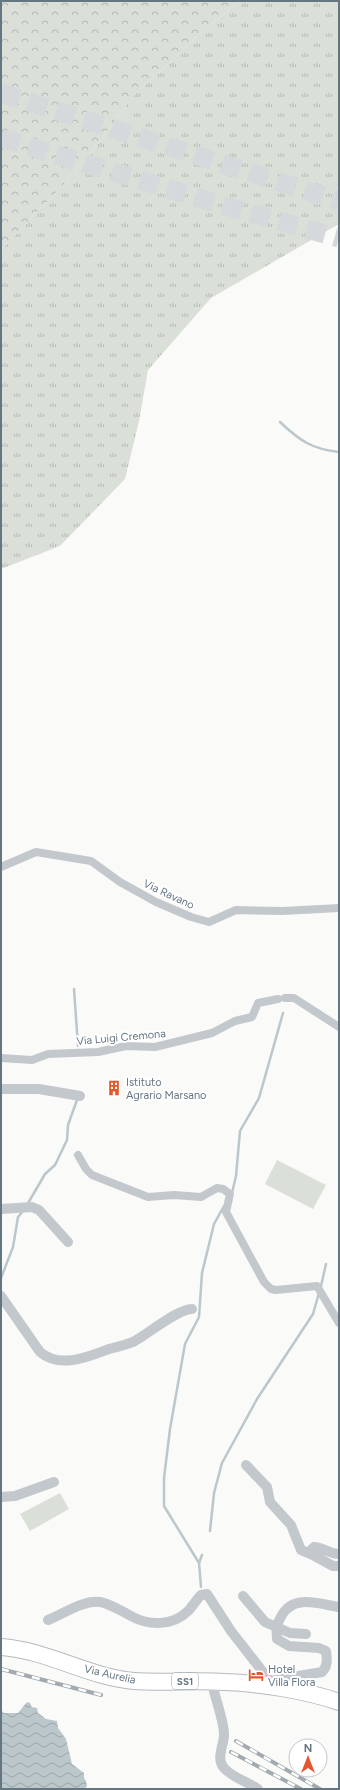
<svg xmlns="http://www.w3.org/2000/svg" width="340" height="1790" font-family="Figtree,sans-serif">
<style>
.grass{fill:url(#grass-tufts)}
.forest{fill:url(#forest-crowns)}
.pitch{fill:#dadfd7}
.water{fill:url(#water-waves)}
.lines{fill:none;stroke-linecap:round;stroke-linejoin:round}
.stream{stroke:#bbc7cb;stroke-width:2.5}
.motorway-tunnel{stroke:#d5d9db;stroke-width:19;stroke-dasharray:19 10;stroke-linecap:butt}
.primary-casing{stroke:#b5babe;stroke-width:18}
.pedestrian{stroke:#c3c8cc;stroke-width:8}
.minor{stroke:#c3c8cc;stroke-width:10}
.primary{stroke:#fff;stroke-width:16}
.rail-casing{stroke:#a2aab0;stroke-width:4}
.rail{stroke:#fff;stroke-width:2.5;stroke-dasharray:8;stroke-linecap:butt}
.labels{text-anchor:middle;stroke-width:4;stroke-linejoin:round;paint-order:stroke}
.shield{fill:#fff;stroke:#939fa8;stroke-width:1}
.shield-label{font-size:10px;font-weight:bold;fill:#657683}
.street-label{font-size:11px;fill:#657683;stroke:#fff}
.poi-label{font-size:11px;fill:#657683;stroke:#fff;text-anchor:start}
</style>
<defs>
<pattern id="grass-tufts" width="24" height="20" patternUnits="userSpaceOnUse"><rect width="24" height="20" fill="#dadfd7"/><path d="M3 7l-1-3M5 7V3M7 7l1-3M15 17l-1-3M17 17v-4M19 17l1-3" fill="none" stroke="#b4b9b4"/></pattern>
<pattern id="forest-crowns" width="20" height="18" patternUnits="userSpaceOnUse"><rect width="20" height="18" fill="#dadfd7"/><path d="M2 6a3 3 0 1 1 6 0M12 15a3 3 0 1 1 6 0" fill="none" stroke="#b4b9b4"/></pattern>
<pattern id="water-waves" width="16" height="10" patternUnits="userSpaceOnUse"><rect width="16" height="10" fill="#bbc7cb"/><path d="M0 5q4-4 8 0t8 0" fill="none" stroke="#9ca6aa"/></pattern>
</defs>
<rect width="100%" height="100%" fill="#fafaf8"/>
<path class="grass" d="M 240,1 L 339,1 L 339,224 L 211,298 L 148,370 L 139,421 L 125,479 L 60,546 L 1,569 L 1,250 L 81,166 L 135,94 L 174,59 L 199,34 Z"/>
<path class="forest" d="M 1,1 L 240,1 L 199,34 L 174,59 L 135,94 L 81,166 L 1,250 Z"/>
<g class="pitch">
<path d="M 277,1160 L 326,1185 L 313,1209 L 265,1184 Z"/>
<path d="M 60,1493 L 69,1509 L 30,1531 L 20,1514 Z"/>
</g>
<path class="water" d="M 29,1702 L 32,1707 L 37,1708 L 38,1713 L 46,1719 L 57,1721 L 58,1728 L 66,1739 L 72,1764 L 84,1773 L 84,1778 L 86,1781 L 87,1786 L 85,1789 L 1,1789 L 1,1710 L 4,1713 L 18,1713 L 26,1703 Z"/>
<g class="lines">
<g class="stream">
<path d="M 280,422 C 300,441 312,449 339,452"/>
<path d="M 74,989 L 78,1046"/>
<path d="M 232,1193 L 236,1176 L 240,1131 L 259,1098 L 283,1013"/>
<path d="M 27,1205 L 45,1174 L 55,1165 L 67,1140 L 68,1125 L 77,1100"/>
<path d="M 1,1278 L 13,1247 L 18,1217 L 23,1211"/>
<path d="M 321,1286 L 326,1264"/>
<path d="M 210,1531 L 214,1493 L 222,1463 L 257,1399 L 313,1314 L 319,1293"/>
<path d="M 199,1563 L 202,1555"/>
<path d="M 201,1587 L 199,1563 L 164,1506 L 164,1478 L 170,1429 L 185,1344 L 199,1317 L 202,1273 L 214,1224 L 224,1206"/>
</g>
<g class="motorway-tunnel">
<path d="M 1,93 L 339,201"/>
<path d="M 1,138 L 219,204 L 339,238"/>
</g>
<g class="primary-casing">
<path id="primary" d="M 1,1647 C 47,1650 88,1677 134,1681 C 164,1683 195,1680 225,1682 C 259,1683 308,1691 339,1702"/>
</g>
<g class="pedestrian">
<path d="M 1,867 L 36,852 L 91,861 L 120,882 L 156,902 L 191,917 L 209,922 L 236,910 L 283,911 L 339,908"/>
<path d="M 285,998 L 294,998 L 339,1027"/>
<path d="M 1,1058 L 32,1060 L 48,1054 L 98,1052 L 126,1046 L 155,1047 L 212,1033 L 235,1021 L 252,1017 L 258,1003 L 278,999"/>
<path d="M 78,1155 L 86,1169 L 92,1175 L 148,1197 L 174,1195 L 201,1197 L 217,1188 L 223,1189 L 230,1194 L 226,1212 L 264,1282 L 271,1289 L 276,1290 L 317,1286 L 339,1323"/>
</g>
<g class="minor">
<path d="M 1,1089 L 39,1089 L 80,1096"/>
<path d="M 1,1209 L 32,1207 L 39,1210 L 68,1242"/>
<path d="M 1,1296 L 40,1352 C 60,1369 88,1357 109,1349 C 117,1347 125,1345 133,1342 C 147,1335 177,1309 192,1309"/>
<path d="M 246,1465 L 267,1487 L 270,1502 L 291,1525 L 301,1550 L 311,1554"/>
<path d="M 1,1497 L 15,1496 L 54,1482"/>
<path d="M 339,1554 C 329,1554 323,1547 314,1547 L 311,1550 L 311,1554 L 333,1566 L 339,1566"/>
<path d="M 243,1596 L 265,1622 L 290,1633 L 306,1634"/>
<path d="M 48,1620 C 63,1614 83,1600 100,1602 C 111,1604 121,1611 131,1616 C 149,1626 173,1626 188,1611 C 193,1606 196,1600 201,1595 L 207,1594 L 231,1631 L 270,1681"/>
<path d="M 212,1682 C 214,1696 225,1723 224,1736 C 223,1747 216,1759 224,1768 C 233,1778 248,1782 258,1789"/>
<path d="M 266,1686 L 270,1681 L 322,1672 C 328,1666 327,1659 326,1651 L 319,1648 L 289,1646 L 277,1639 C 276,1628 276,1625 282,1615 C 294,1594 319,1604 339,1607"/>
</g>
<use href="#primary" class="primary"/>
<g class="rail-casing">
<g id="rail">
<path d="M 1,1669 L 101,1695"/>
<path d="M 236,1741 L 320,1789"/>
<path d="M 231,1752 L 301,1789"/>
</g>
</g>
<use href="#rail" class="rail"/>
</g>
<defs>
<g id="building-bare" transform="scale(1.2)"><path d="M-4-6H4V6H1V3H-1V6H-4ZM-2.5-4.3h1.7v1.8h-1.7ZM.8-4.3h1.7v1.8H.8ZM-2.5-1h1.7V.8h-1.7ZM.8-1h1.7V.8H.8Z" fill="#e4572e" stroke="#fff" stroke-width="2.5" paint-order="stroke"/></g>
<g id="hotel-bare" transform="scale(1.2)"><path d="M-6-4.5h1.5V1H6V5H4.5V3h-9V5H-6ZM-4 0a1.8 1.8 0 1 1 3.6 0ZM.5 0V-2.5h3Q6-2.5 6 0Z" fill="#e4572e" stroke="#fff" stroke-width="2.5" paint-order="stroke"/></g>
</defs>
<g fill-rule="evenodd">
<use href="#building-bare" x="114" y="1088"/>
<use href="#hotel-bare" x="256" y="1675"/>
</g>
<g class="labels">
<rect class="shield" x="172" y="1673" width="26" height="16" rx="3"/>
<g class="shield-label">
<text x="185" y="1685">SS1</text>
</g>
<g class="street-label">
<text transform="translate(169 894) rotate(25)" y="4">Via Ravano</text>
<text transform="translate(121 1037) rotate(-5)" y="4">Via Luigi Cremona</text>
<text transform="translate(110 1674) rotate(13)" y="4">Via Aurelia</text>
</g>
<g class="poi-label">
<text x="126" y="1086">Istituto<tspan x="126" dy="13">Agrario Marsano</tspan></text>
<text x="268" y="1673">Hotel<tspan x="268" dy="13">Villa Flora</tspan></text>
</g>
</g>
<rect width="340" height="1790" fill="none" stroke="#657683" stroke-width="4"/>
<g transform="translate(308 1758)"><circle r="19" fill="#ffffff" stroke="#c1c8cd"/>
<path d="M0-3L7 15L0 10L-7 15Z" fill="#e4572e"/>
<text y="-6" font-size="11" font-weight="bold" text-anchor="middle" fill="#657683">N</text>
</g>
</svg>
